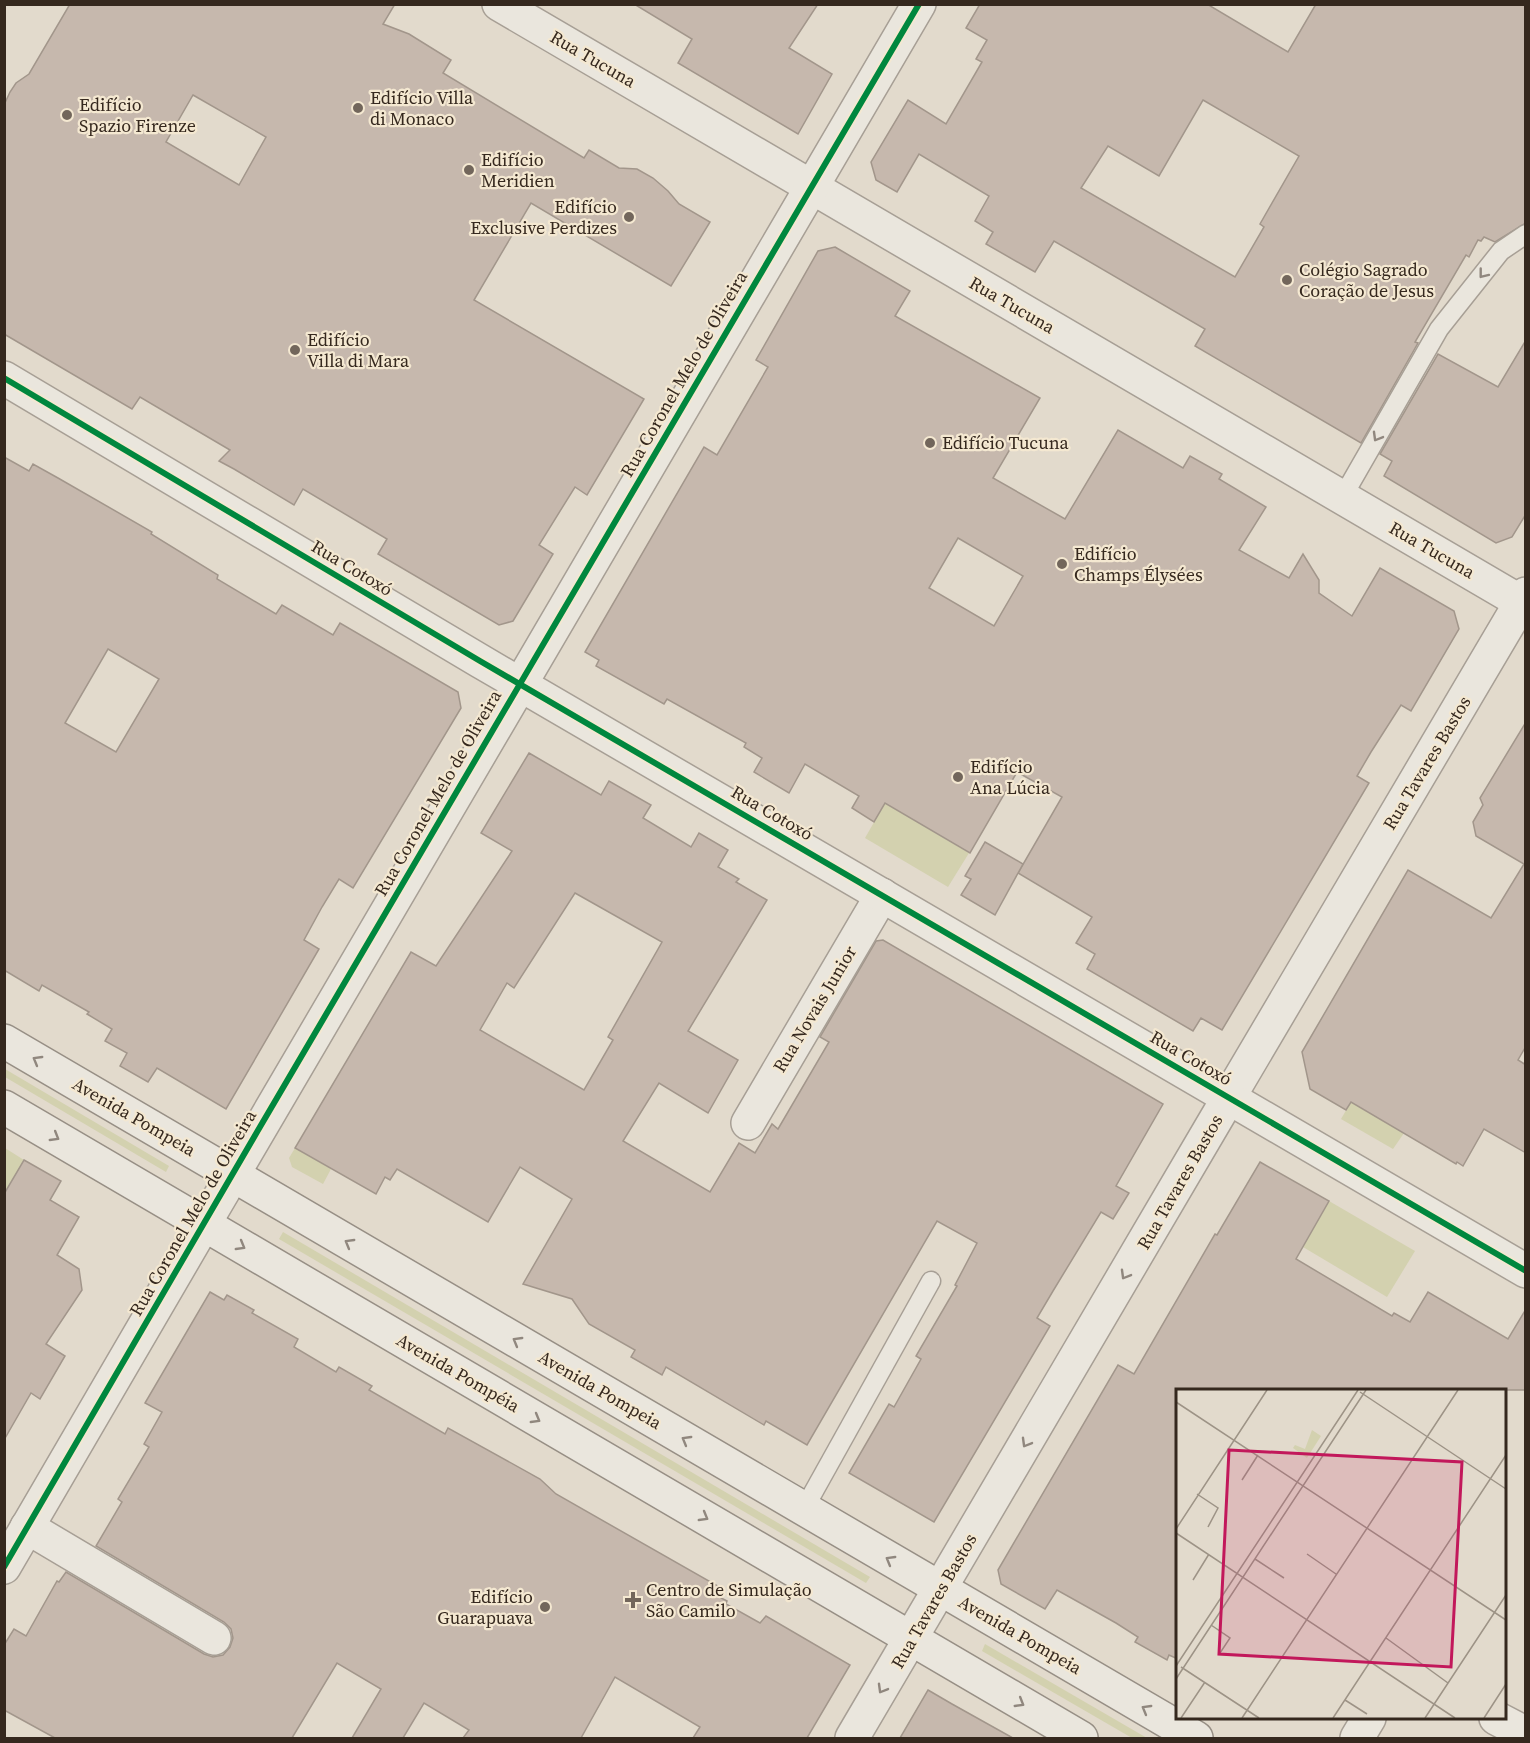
<svg xmlns="http://www.w3.org/2000/svg" width="1530" height="1743" font-family="'Source Serif 4',serif">
<style>
.green{fill:#d3d1af}
.building{fill:#c6b8ad;stroke:#a2968b;stroke-width:1.5;fill-rule:evenodd}
.lines{fill:none;stroke-linecap:round;stroke-linejoin:round}
.service-casing{stroke:#a79f95;stroke-width:21}
.minor-casing{stroke:#a79f95;stroke-width:36}
.tertiary-casing{stroke:#a79f95;stroke-width:36}
.secondary-casing{stroke:#978f85;stroke-width:36}
.service{stroke:#eae6dd;stroke-width:18}
.minor{stroke:#eae6dd;stroke-width:33}
.tertiary{stroke:#eae6dd;stroke-width:33}
.secondary{stroke:#eae6dd;stroke-width:33}
.cycleway-casing{stroke:#f4e8d1;stroke-width:10}
.cycleway{stroke:#00873e;stroke-width:6}
.oneway{stroke:#90877e}
.poi-dot{fill:#72665b;stroke:#f4e8d1;stroke-width:2}
.labels{text-anchor:middle;stroke-width:4.5;stroke-linejoin:round;paint-order:stroke}
.street-label{font-size:18px;fill:#35281e;stroke:#f4e8d1}
.poi-label{font-size:18px;fill:#35281e;stroke:#f4e8d1;text-anchor:start}
.inset-road{fill:none;stroke:#9d9386;stroke-width:1.5}
.view{fill:#c2185b;fill-opacity:0.15;stroke:#c2185b;stroke-width:3}
.inset-edge{fill:none;stroke:#35281e;stroke-width:3}
</style>
<rect width="100%" height="100%" fill="#e2dacc"/>
<g class="green">
<path d="M 885,803 L 969,853 L 948,887 L 865,838 Z"/>
<path d="M 5,1069 L 169,1166 L 166,1172 L 5,1077 Z"/>
<path d="M 1351,1102 L 1404,1133 L 1393,1149 L 1341,1119 Z"/>
<path d="M 5,1148 L 24,1160 L 5,1194 Z"/>
<path d="M 295,1148 L 331,1169 L 323,1184 L 292,1167 L 289,1158 Z"/>
<path d="M 1329,1201 L 1415,1251 L 1387,1297 L 1303,1247 Z"/>
<path d="M 283,1232 L 870,1577 L 866,1583 L 279,1239 Z"/>
<path d="M 985,1644 L 1147,1738 L 1132,1738 L 982,1651 Z"/>
</g>
<g class="building">
<path d="M 70,4 L 395,4 L 383,24 L 409,34 L 451,60 L 443,73 L 584,158 L 589,150 L 619,168 L 637,169 L 653,178 L 668,191 L 679,204 L 710,222 L 671,286 L 531,203 L 474,300 L 644,399 L 587,495 L 575,487 L 539,545 L 553,554 L 513,621 L 499,625 L 378,554 L 387,539 L 303,489 L 294,505 L 234,469 L 219,461 L 230,450 L 140,397 L 132,409 L 4,334 L 4,105 L 10,92 L 16,83 L 29,74 ZM 193,95 L 266,137 L 239,185 L 166,142 Z"/>
<path d="M 634,4 L 818,4 L 789,48 L 832,74 L 798,134 L 678,63 L 692,39 Z"/>
<path d="M 980,4 L 1207,4 L 1288,52 L 1316,4 L 1526,4 L 1526,223 L 1495,242 L 1484,237 L 1481,241 L 1478,240 L 1469,257 L 1466,255 L 1415,342 L 1418,343 L 1361,443 L 1195,346 L 1205,329 L 1054,241 L 1035,272 L 986,244 L 993,232 L 975,221 L 989,196 L 919,154 L 897,192 L 876,180 L 871,162 L 908,100 L 946,124 L 982,62 L 976,59 L 987,40 L 966,28 ZM 1203,100 L 1299,156 L 1260,224 L 1264,227 L 1235,277 L 1081,188 L 1108,146 L 1159,176 Z"/>
<path d="M 835,247 L 910,291 L 895,316 L 1040,398 L 993,478 L 1065,519 L 1118,430 L 1183,468 L 1190,456 L 1222,474 L 1219,479 L 1266,507 L 1239,550 L 1289,578 L 1303,554 L 1319,580 L 1319,593 L 1352,616 L 1380,568 L 1454,611 L 1459,629 L 1411,711 L 1401,705 L 1371,752 L 1357,776 L 1369,783 L 1222,1030 L 1201,1018 L 1193,1031 L 1087,969 L 1095,954 L 1076,943 L 1092,917 L 1018,873 L 1062,797 L 1017,772 L 970,853 L 885,803 L 874,822 L 852,808 L 859,796 L 805,764 L 789,793 L 754,772 L 762,758 L 744,747 L 746,743 L 667,699 L 664,704 L 596,666 L 599,660 L 585,652 L 704,447 L 717,455 L 768,367 L 756,360 L 818,251 ZM 958,538 L 1023,576 L 994,626 L 929,588 Z"/>
<path d="M 1526,340 L 1526,514 L 1512,537 L 1496,543 L 1384,476 L 1392,461 L 1380,454 L 1438,354 L 1498,387 Z"/>
<path d="M 4,457 L 29,471 L 33,464 L 58,478 L 152,532 L 151,534 L 218,575 L 217,579 L 276,614 L 282,605 L 333,635 L 340,623 L 458,692 L 461,708 L 353,888 L 339,879 L 322,907 L 304,940 L 319,949 L 226,1109 L 157,1068 L 148,1082 L 120,1066 L 127,1053 L 105,1041 L 112,1029 L 87,1014 L 89,1012 L 42,985 L 39,991 L 4,970 ZM 108,649 L 159,679 L 116,752 L 65,723 Z"/>
<path d="M 1526,722 L 1526,1046 L 1518,1060 L 1526,1065 L 1526,1153 L 1484,1129 L 1463,1166 L 1457,1162 L 1456,1164 L 1351,1102 L 1346,1110 L 1310,1089 L 1302,1052 L 1408,870 L 1491,918 L 1524,864 L 1476,836 L 1473,822 L 1483,805 L 1480,798 Z"/>
<path d="M 529,753 L 601,795 L 609,781 L 651,805 L 643,818 L 691,847 L 699,833 L 728,850 L 718,867 L 739,879 L 736,882 L 767,900 L 688,1031 L 738,1060 L 708,1113 L 659,1083 L 623,1141 L 710,1192 L 739,1143 L 755,1153 L 772,1124 L 778,1129 L 829,1042 L 820,1037 L 876,941 L 883,940 L 1163,1104 L 1116,1186 L 1129,1193 L 1113,1219 L 1101,1212 L 1053,1291 L 1037,1318 L 1050,1326 L 934,1522 L 849,1473 L 889,1404 L 894,1407 L 921,1359 L 916,1356 L 957,1286 L 955,1285 L 977,1243 L 937,1221 L 807,1445 L 766,1421 L 764,1425 L 666,1367 L 662,1375 L 631,1357 L 635,1350 L 589,1324 L 572,1299 L 523,1284 L 572,1199 L 520,1167 L 488,1222 L 397,1169 L 390,1180 L 385,1177 L 376,1194 L 295,1148 L 411,952 L 436,966 L 512,851 L 481,833 ZM 575,893 L 662,942 L 608,1037 L 613,1040 L 584,1090 L 480,1030 L 507,983 L 514,988 Z"/>
<path d="M 985,842 L 1023,864 L 995,915 L 961,895 L 971,879 L 965,876 Z"/>
<path d="M 24,1160 L 61,1181 L 50,1200 L 79,1217 L 57,1255 L 79,1269 L 82,1290 L 46,1344 L 65,1356 L 40,1399 L 31,1393 L 4,1440 L 4,1194 Z"/>
<path d="M 1260,1162 L 1329,1201 L 1296,1259 L 1392,1316 L 1394,1313 L 1410,1322 L 1428,1292 L 1508,1339 L 1526,1309 L 1526,1390 L 1178,1390 L 1178,1659 L 1169,1655 L 1167,1660 L 1135,1642 L 1138,1637 L 1116,1623 L 1057,1590 L 1045,1609 L 1001,1584 L 998,1570 L 1118,1365 L 1134,1374 L 1215,1234 L 1217,1235 Z"/>
<path d="M 210,1292 L 224,1300 L 227,1295 L 254,1310 L 252,1313 L 298,1339 L 294,1347 L 336,1372 L 339,1367 L 372,1386 L 369,1390 L 445,1434 L 448,1428 L 540,1479 L 556,1494 L 723,1589 L 719,1597 L 727,1601 L 726,1604 L 760,1623 L 766,1616 L 850,1665 L 807,1738 L 693,1738 L 700,1727 L 615,1677 L 581,1738 L 463,1738 L 469,1730 L 424,1703 L 403,1738 L 352,1738 L 381,1689 L 337,1663 L 292,1738 L 55,1738 L 4,1710 L 4,1645 L 14,1629 L 26,1636 L 57,1581 L 59,1582 L 66,1572 L 204,1654 L 213,1657 L 223,1655 L 230,1647 L 233,1638 L 231,1629 L 224,1622 L 96,1546 L 122,1502 L 118,1499 L 149,1447 L 144,1444 L 162,1412 L 145,1403 Z"/>
<path d="M 928,1690 L 952,1704 L 1013,1738 L 900,1738 Z"/>
</g>
<g class="lines">
<g class="service-casing">
<g id="service">
<path d="M 1342,498 L 1439,329 L 1501,251 L 1526,234"/>
<path d="M 804,1509 L 931,1281"/>
</g>
</g>
<g class="minor-casing">
<g id="minor">
<path d="M 499,4 L 1526,605"/>
<path d="M 1229,1097 L 1526,594"/>
<path d="M 748,1123 L 882,895"/>
<path d="M 27,1527 L 214,1638"/>
<path d="M 4,1567 L 204,1224"/>
<path d="M 1496,1718 L 1521,1731"/>
<path d="M 1357,1738 L 1369,1718"/>
</g>
</g>
<g class="tertiary-casing">
<g id="tertiary">
<path d="M 4,378 L 480,661 L 1526,1271"/>
<path d="M 204,1224 L 919,4"/>
<path d="M 852,1738 L 1229,1097"/>
</g>
</g>
<g class="secondary-casing">
<g id="secondary">
<path d="M 4,1041 L 1196,1738"/>
<path d="M 4,1107 L 1081,1738"/>
</g>
</g>
<use href="#service" class="service"/>
<use href="#minor" class="minor"/>
<use href="#tertiary" class="tertiary"/>
<use href="#secondary" class="secondary"/>
<g class="cycleway-casing">
<g id="cycleway">
<path d="M 4,378 L 480,661 L 1526,1271"/>
<path d="M 4,1567 L 257,1132 L 919,4"/>
</g>
</g>
<use href="#cycleway" class="cycleway"/>
</g>
<defs><path id="oneway-chevron" d="M-2-3.5L2.5 0L-2 3.5" fill="none" stroke-width="1.6" stroke-linecap="round" stroke-linejoin="round" transform="scale(1.5)"/></defs>
<g class="oneway">
<use href="#oneway-chevron" transform="translate(1483 274) rotate(128)"/>
<use href="#oneway-chevron" transform="translate(1377 437) rotate(120)"/>
<use href="#oneway-chevron" transform="translate(37 1060) rotate(-150)"/>
<use href="#oneway-chevron" transform="translate(55 1137) rotate(31)"/>
<use href="#oneway-chevron" transform="translate(349 1243) rotate(-150)"/>
<use href="#oneway-chevron" transform="translate(241 1246) rotate(30)"/>
<use href="#oneway-chevron" transform="translate(1125 1275) rotate(120)"/>
<use href="#oneway-chevron" transform="translate(517 1341) rotate(-150)"/>
<use href="#oneway-chevron" transform="translate(536 1419) rotate(30)"/>
<use href="#oneway-chevron" transform="translate(686 1440) rotate(-150)"/>
<use href="#oneway-chevron" transform="translate(1026 1443) rotate(120)"/>
<use href="#oneway-chevron" transform="translate(704 1517) rotate(30)"/>
<use href="#oneway-chevron" transform="translate(890 1560) rotate(-150)"/>
<use href="#oneway-chevron" transform="translate(882 1689) rotate(120)"/>
<use href="#oneway-chevron" transform="translate(1020 1703) rotate(31)"/>
<use href="#oneway-chevron" transform="translate(1146 1709) rotate(-150)"/>
</g>
<g class="poi-dot">
<circle cx="358" cy="108" r="6"/>
<circle cx="67" cy="115" r="6"/>
<circle cx="469" cy="170" r="6"/>
<circle cx="629" cy="217" r="6"/>
<circle cx="1287" cy="280" r="6"/>
<circle cx="295" cy="350" r="6"/>
<circle cx="930" cy="443" r="6"/>
<circle cx="1062" cy="564" r="6"/>
<circle cx="958" cy="777" r="6"/>
<path d="M630 1591h6v6h6v6h-6v6h-6v-6h-6v-6h6z"/>
<circle cx="545" cy="1607" r="6"/>
</g>
<g class="labels">
<g class="street-label">
<text transform="translate(593 59) rotate(30)" y="6">Rua Tucuna</text>
<text transform="translate(1012 305) rotate(30)" y="6">Rua Tucuna</text>
<text transform="translate(684 374) rotate(-60)" y="6">Rua Coronel Melo de Oliveira</text>
<text transform="translate(1432 550) rotate(30)" y="6">Rua Tucuna</text>
<text transform="translate(352 568) rotate(31)" y="6">Rua Cotoxó</text>
<text transform="translate(1427 763) rotate(-59)" y="6">Rua Tavares Bastos</text>
<text transform="translate(438 793) rotate(-60)" y="6">Rua Coronel Melo de Oliveira</text>
<text transform="translate(772 813) rotate(30)" y="6">Rua Cotoxó</text>
<text transform="translate(815 1009) rotate(-59)" y="6">Rua Novais Junior</text>
<text transform="translate(1191 1058) rotate(30)" y="6">Rua Cotoxó</text>
<text transform="translate(134 1117) rotate(30)" y="6">Avenida Pompeia</text>
<text transform="translate(1180 1182) rotate(-60)" y="6">Rua Tavares Bastos</text>
<text transform="translate(193 1213) rotate(-60)" y="6">Rua Coronel Melo de Oliveira</text>
<text transform="translate(458 1373) rotate(30)" y="6">Avenida Pompéia</text>
<text transform="translate(600 1390) rotate(30)" y="6">Avenida Pompeia</text>
<text transform="translate(934 1601) rotate(-60)" y="6">Rua Tavares Bastos</text>
<text transform="translate(1020 1635) rotate(30)" y="6">Avenida Pompeia</text>
</g>
<g class="poi-label">
<text x="370" y="104">Edifício Villa<tspan x="370" dy="21">di Monaco</tspan></text>
<text x="79" y="111">Edifício<tspan x="79" dy="21">Spazio Firenze</tspan></text>
<text x="481" y="166">Edifício<tspan x="481" dy="21">Meridien</tspan></text>
<text x="617" y="213" text-anchor="end">Edifício<tspan x="617" dy="21">Exclusive Perdizes</tspan></text>
<text x="1299" y="276">Colégio Sagrado<tspan x="1299" dy="21">Coração de Jesus</tspan></text>
<text x="307" y="346">Edifício<tspan x="307" dy="21">Villa di Mara</tspan></text>
<text x="942" y="449">Edifício Tucuna</text>
<text x="1074" y="560">Edifício<tspan x="1074" dy="21">Champs Élysées</tspan></text>
<text x="970" y="773">Edifício<tspan x="970" dy="21">Ana Lúcia</tspan></text>
<text x="646" y="1596">Centro de Simulação<tspan x="646" dy="21">São Camilo</tspan></text>
<text x="533" y="1603" text-anchor="end">Edifício<tspan x="533" dy="21">Guarapuava</tspan></text>
</g>
</g>
<g transform="translate(1176 1389)">
<rect width="330" height="330" fill="#e2dacc"/>
<path d="M 136,41 L 145,47 L 131,69 L 117,59 L 119,56 L 129,60 Z" fill="#d3d1af"/>
<path class="inset-road" d="M 184,3 L 330,100M 0,13 L 330,231M 66,91 L 82,66M 21,105 L 42,119 L 32,138M 0,140 L 91,1M 0,144 L 279,329M 131,165 L 160,185M 79,170 L 108,189M 17,191 L 33,165M 35,236 L 54,249 L 44,264M 210,249 L 272,294M 0,277 L 182,1M 5,278 L 83,329M 0,290 L 190,1M 169,311 L 191,325M 5,329 L 29,293M 66,329 L 282,1M 157,329 L 330,66M 249,329 L 330,206M 308,329 L 330,295"/>
<path class="view" d="M 53,61 L 286,73 L 275,278 L 43,265 Z"/>
<rect width="330" height="330" class="inset-edge"/>
</g>
<rect width="1530" height="1743" fill="none" stroke="#35281e" stroke-width="12"/>
</svg>
